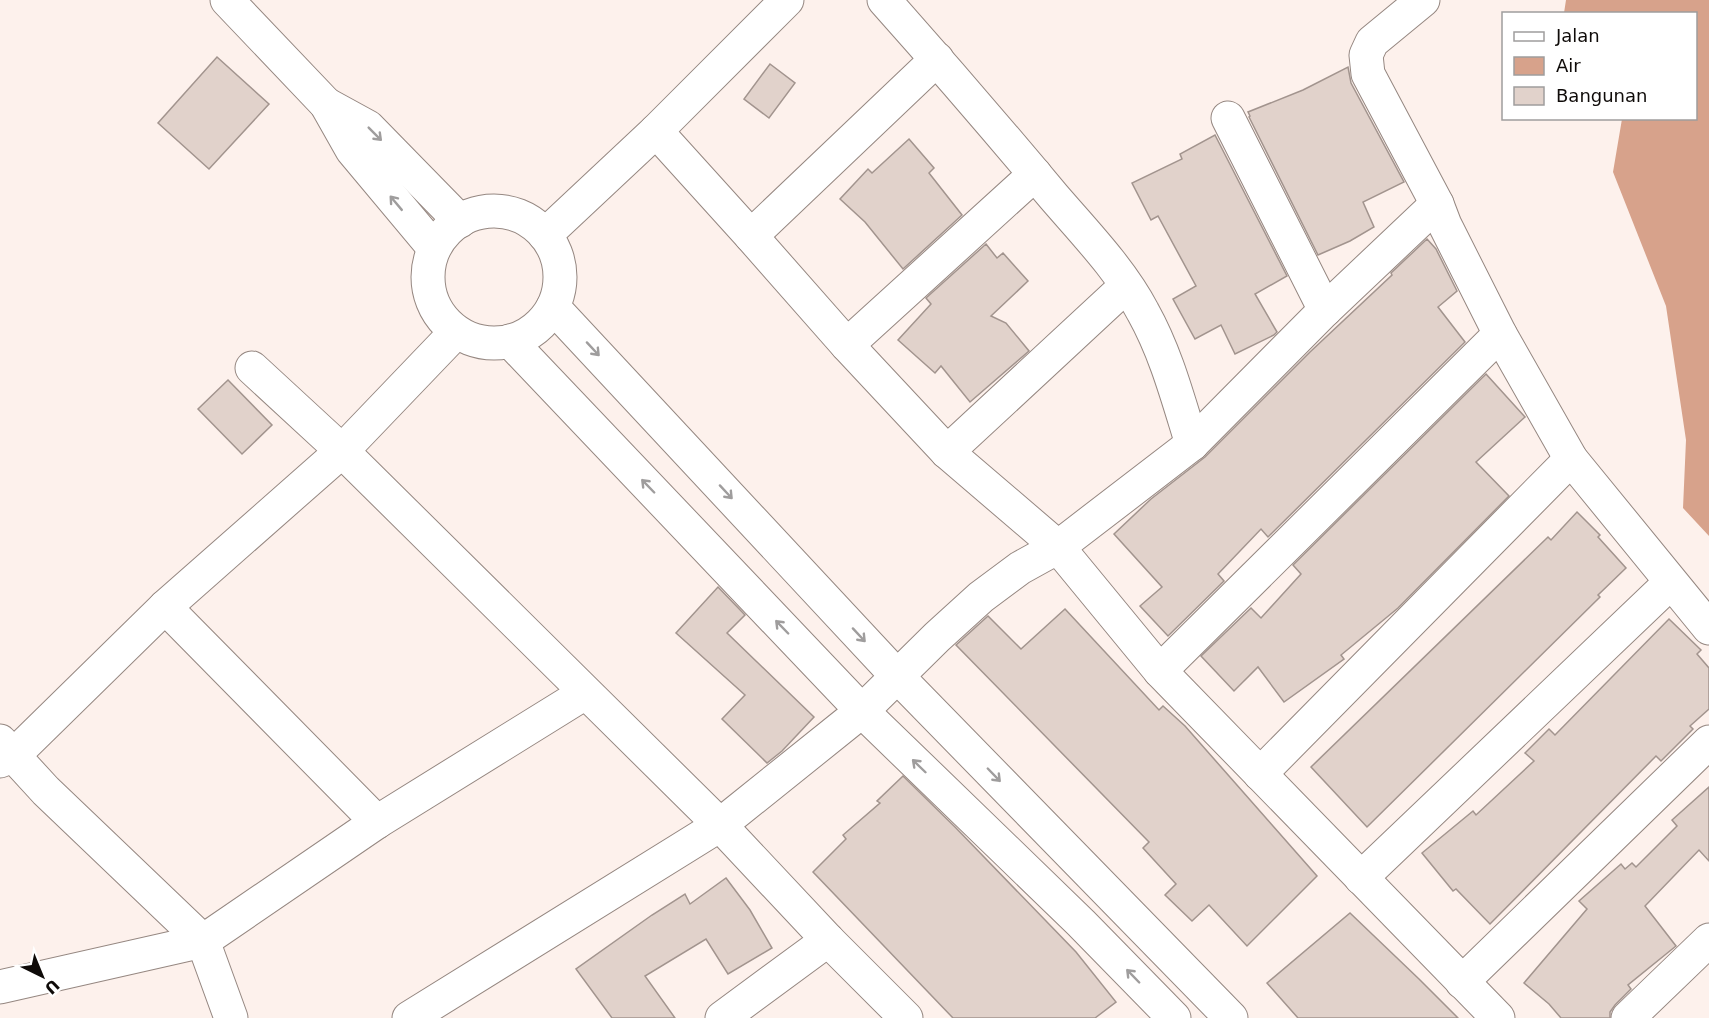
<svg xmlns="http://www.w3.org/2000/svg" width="1709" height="1018" font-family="'DejaVu Sans',sans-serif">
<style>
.water{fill:#d7a28b}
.building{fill:#e1d2cb;stroke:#a2948e;stroke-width:1.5}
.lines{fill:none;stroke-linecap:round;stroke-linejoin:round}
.minor-casing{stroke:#958781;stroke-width:35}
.minor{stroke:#fff;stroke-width:33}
.oneway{stroke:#9f9d9d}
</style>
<rect width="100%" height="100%" fill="#fdf1ec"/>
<path class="water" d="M 1566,0 L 1709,0 L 1709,536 L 1683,508 L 1686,440 L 1666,306 L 1613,172 L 1622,119 L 1696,118 L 1696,14 L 1564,13 Z"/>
<g class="building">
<path d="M 217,57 L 269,104 L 209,169 L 158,123 Z"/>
<path d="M 770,64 L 795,83 L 769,118 L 744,99 Z"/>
<path d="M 1348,67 L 1351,83 L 1404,182 L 1363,202 L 1374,227 L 1350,241 L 1318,255 L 1249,117 L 1250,116 L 1248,112 L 1303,90 Z"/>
<path d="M 1215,135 L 1287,276 L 1255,294 L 1277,332 L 1274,335 L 1235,354 L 1221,325 L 1195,339 L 1173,299 L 1196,286 L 1158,216 L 1151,220 L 1132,183 L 1182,159 L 1180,154 Z"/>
<path d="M 909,139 L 934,168 L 929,173 L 962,215 L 903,269 L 865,222 L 840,199 L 868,169 L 872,173 Z"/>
<path d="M 1427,239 L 1436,249 L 1457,291 L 1438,307 L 1465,342 L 1268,537 L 1261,529 L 1218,574 L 1224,581 L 1168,636 L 1140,606 L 1162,587 L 1114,534 L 1151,499 L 1205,457 L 1310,352 L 1392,275 L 1391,273 Z"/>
<path d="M 986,244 L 997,258 L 1003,253 L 1028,281 L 991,316 L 1006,323 L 1029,351 L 970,402 L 941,366 L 935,373 L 898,340 L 931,304 L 926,298 Z"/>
<path d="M 1486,374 L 1525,417 L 1476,462 L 1509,496 L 1398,608 L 1341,655 L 1344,659 L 1284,702 L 1258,667 L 1234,691 L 1201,656 L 1251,608 L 1261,618 L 1301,574 L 1293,565 Z"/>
<path d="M 228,380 L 272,425 L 242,454 L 198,409 Z"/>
<path d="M 1577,512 L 1600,535 L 1598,537 L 1626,568 L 1598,595 L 1600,597 L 1367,827 L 1311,767 L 1548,537 L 1551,540 Z"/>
<path d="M 718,587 L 745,615 L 727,633 L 814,717 L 782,751 L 767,763 L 722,719 L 745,695 L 676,633 Z"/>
<path d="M 1065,609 L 1159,710 L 1163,706 L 1185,726 L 1317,876 L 1247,946 L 1209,905 L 1192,921 L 1165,895 L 1176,884 L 1143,848 L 1149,842 L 956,645 L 988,616 L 1021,649 Z"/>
<path d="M 1669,619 L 1701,650 L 1697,654 L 1709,668 L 1709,709 L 1690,726 L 1693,729 L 1661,761 L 1656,756 L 1490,924 L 1456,889 L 1453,891 L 1422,853 L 1473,811 L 1476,815 L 1534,761 L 1525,753 L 1549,729 L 1555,735 Z"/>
<path d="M 903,776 L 955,827 L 1076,952 L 1116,1002 L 1095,1018 L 953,1018 L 813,872 L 846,839 L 843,835 L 880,803 L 877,801 Z"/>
<path d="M 1709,787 L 1709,861 L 1699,850 L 1645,906 L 1676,946 L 1628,985 L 1631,989 L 1615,1005 L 1610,1012 L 1610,1018 L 1561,1018 L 1549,1004 L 1524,983 L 1587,909 L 1579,901 L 1621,864 L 1625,869 L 1632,863 L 1636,867 L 1677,826 L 1672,820 Z"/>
<path d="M 726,878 L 750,910 L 772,948 L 728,974 L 706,939 L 645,976 L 675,1018 L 612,1018 L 576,969 L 652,915 L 685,894 L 690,904 Z"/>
<path d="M 1350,913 L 1419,979 L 1458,1018 L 1298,1018 L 1267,983 Z"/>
</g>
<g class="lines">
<g class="minor-casing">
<g id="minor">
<path d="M 227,0 L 326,104 L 352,150 L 434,248"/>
<path d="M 884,0 C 942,65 998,130 1054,197 C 1085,233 1121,270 1143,312 C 1166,353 1178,399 1192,444"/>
<path d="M 1423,0 L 1372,42 L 1366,55 L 1368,74 L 1437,204 L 1445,225 L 1500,334 L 1571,459 L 1709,628"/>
<path d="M 326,104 L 368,127 L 460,221"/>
<path d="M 1228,118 L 1325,310"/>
<path d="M 656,131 L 787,0"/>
<circle cx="494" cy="277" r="66"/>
<path d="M 545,235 L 656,131 L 751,236 L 847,345 L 947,452 L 1058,547 L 1160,671 L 1498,1018"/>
<path d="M 751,236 L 937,59"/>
<path d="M 553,307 L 897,676 L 1231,1018"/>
<path d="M 510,341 L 862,711 L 1081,923 L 1174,1018"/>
<path d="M 847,345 L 1035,174"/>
<path d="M 252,368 L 342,451 L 720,825 L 828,940 L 906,1018"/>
<path d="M 947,452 L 1126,286"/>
<path d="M 165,607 L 377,822"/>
<path d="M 1160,671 L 1500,334"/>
<path d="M 0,741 L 46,791 L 203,941 L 231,1018"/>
<path d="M 0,761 L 14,755 L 165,607 L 342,451 L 456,332"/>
<path d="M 1260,774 L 1571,459"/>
<path d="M 1361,878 L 1670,583"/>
<path d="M 1462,982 L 1709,742"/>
<path d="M 0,987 L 203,941 L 377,822 L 585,693"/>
<path d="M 409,1018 L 720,825 L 862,711 L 937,637 L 981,597 L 1020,568 L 1058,547 L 1192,444 L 1325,310 L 1437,204"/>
<path d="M 722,1018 L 828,940"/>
<path d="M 1628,1018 L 1709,940"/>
</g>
</g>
<use href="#minor" class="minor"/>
</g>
<defs><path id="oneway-shaft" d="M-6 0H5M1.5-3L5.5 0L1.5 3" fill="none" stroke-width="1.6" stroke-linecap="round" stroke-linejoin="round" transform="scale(1.5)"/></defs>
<g class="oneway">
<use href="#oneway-shaft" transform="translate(375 134) rotate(45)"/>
<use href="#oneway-shaft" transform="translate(396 203) rotate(-130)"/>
<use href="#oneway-shaft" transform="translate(593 349) rotate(47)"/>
<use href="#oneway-shaft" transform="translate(648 486) rotate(-134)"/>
<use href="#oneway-shaft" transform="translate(726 492) rotate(47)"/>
<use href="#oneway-shaft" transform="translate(782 627) rotate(-134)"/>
<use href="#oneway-shaft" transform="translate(859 635) rotate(47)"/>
<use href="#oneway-shaft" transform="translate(919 766) rotate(-136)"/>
<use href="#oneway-shaft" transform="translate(994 775) rotate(46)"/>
<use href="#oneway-shaft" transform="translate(1133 976) rotate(-134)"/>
</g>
<rect x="1502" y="12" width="195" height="108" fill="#ffffff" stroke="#9f9d9d" stroke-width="1.5"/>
<rect x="1514" y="32" width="30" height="9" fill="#ffffff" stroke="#9f9d9d" stroke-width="1.5"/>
<text x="1556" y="42" font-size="18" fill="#0f0b09">Jalan</text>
<rect x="1514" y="57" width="30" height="18" fill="#d7a28b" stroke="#9f9d9d" stroke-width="1.5"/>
<text x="1556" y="72" font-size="18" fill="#0f0b09">Air</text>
<rect x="1514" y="87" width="30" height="18" fill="#e1d2cb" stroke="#9f9d9d" stroke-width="1.5"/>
<text x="1556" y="102" font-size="18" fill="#0f0b09">Bangunan</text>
<g transform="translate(42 976) rotate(137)" stroke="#ffffff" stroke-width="4.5" paint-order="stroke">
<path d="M0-4.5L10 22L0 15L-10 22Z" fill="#0f0b09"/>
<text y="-9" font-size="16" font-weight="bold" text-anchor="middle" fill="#0f0b09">U</text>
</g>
</svg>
